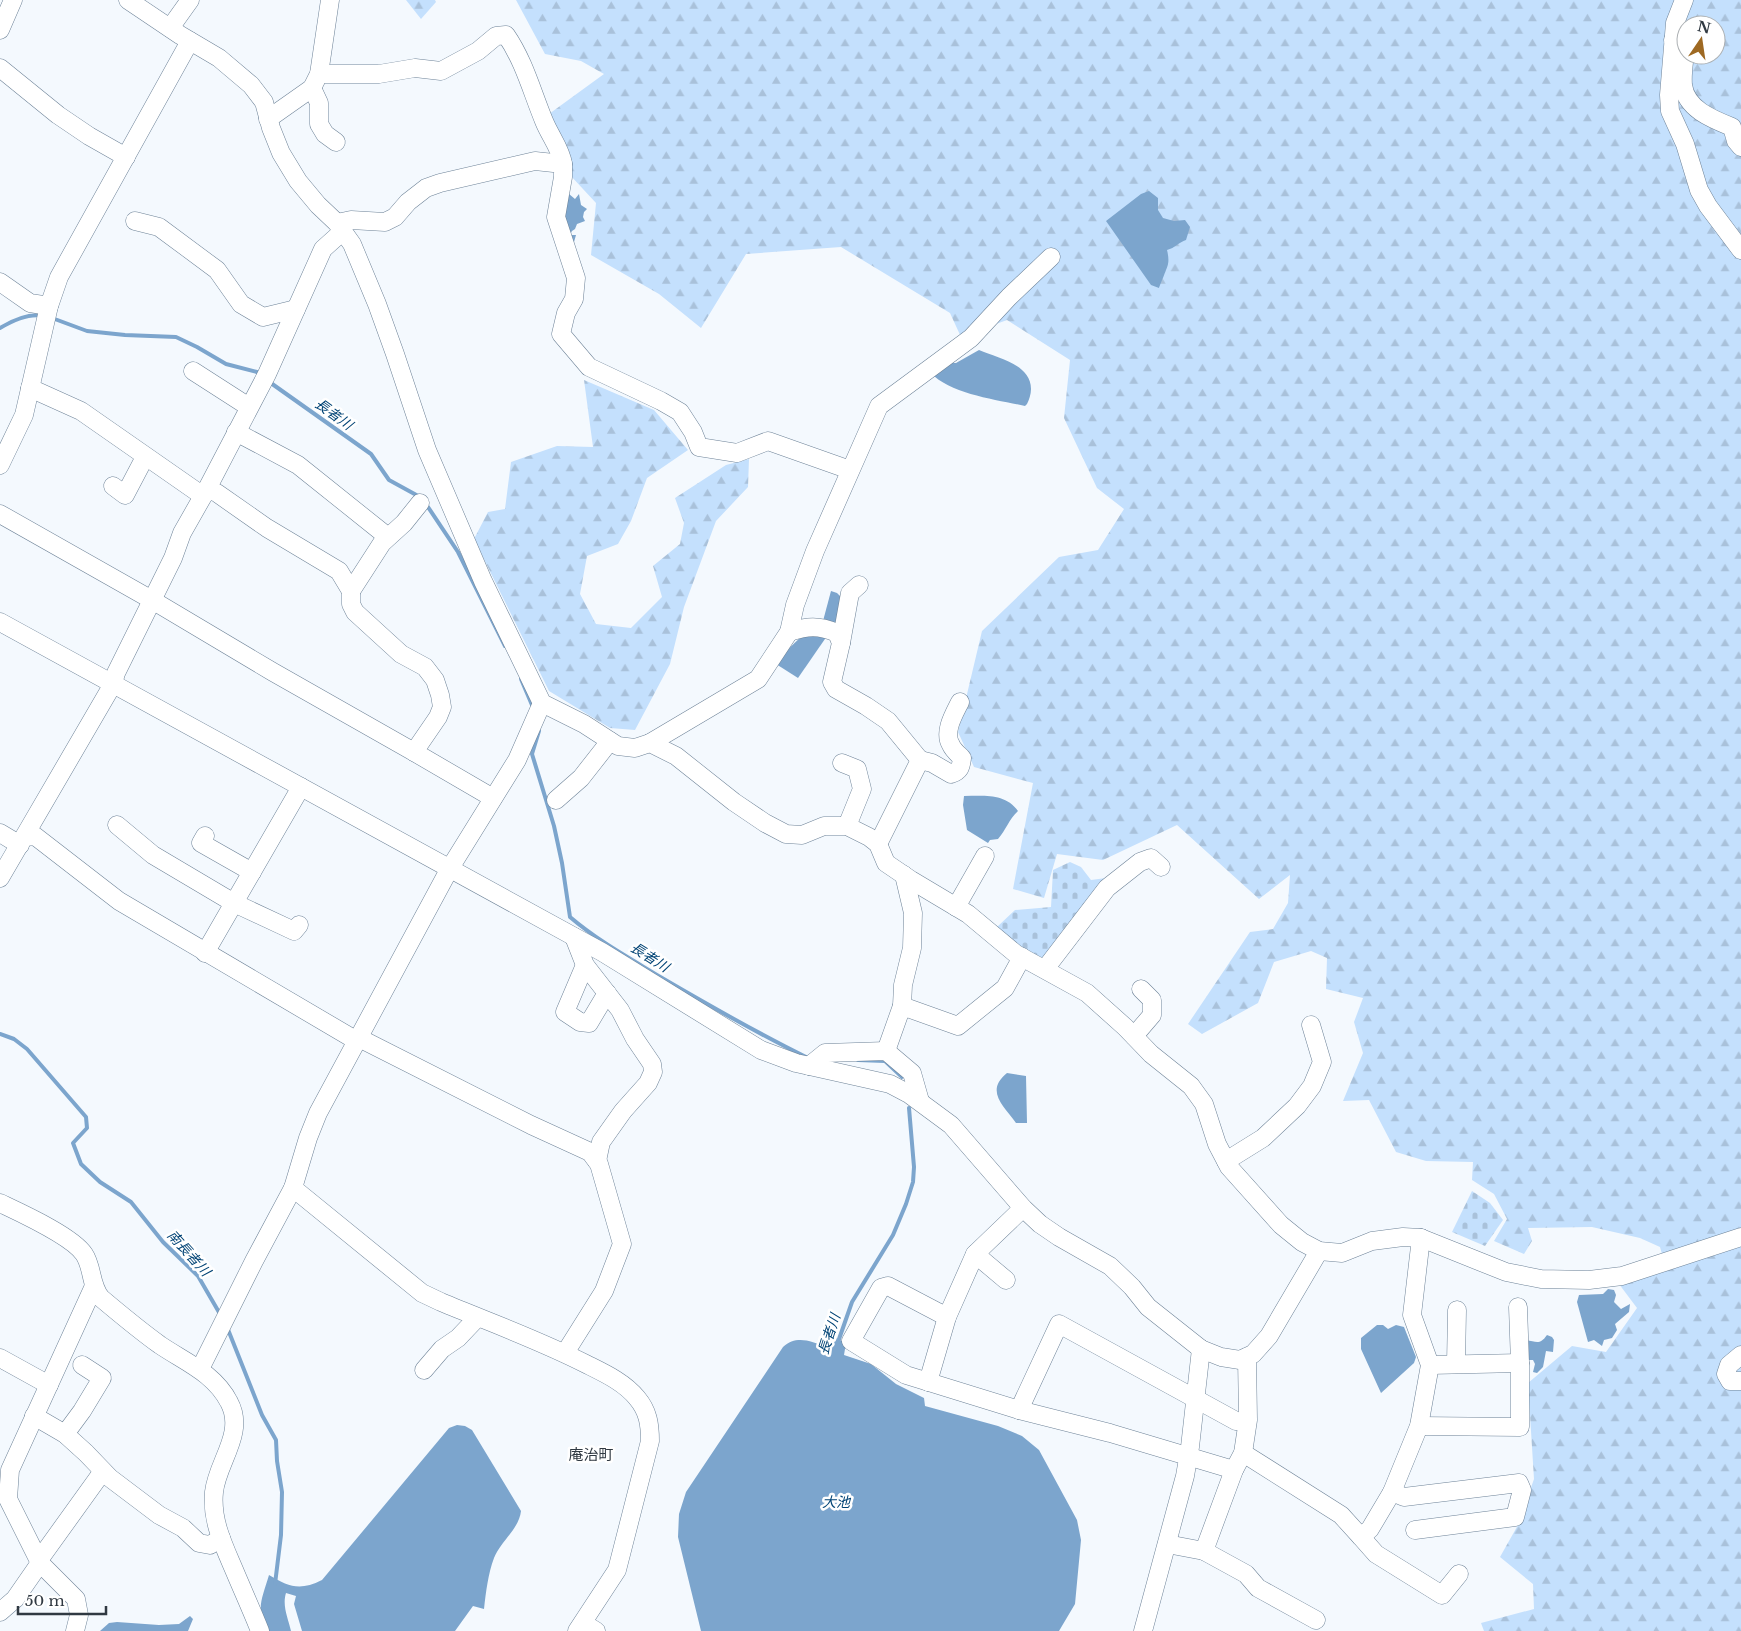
<svg xmlns="http://www.w3.org/2000/svg" width="1741" height="1631" font-family="'Libre Baskerville','Noto Sans JP',serif">
<style>
.forest{fill:url(#forest-firs);fill-rule:evenodd}
.cemetery{fill:url(#cemetery-stones)}
.water{fill:#7ca5cd}
.lines{fill:none;stroke-linecap:round;stroke-linejoin:round}
.stream{stroke:#7ca5cd;stroke-width:4}
.minor-casing{stroke:#6e8398;stroke-width:19}
.minor{stroke:#fff;stroke-width:18}
.labels{text-anchor:middle;stroke-width:5;stroke-linejoin:round;paint-order:stroke}
.water-label{font-size:14px;font-style:italic;fill:#004375;stroke:#fff}
.quarter-label{font-size:15px;fill:#303942;stroke:#fff}
</style>
<defs>
<pattern id="forest-firs" width="22" height="20" patternUnits="userSpaceOnUse" patternTransform="scale(1.25)"><rect width="22" height="20" fill="#c4e0fd"/><path d="M5 1l3.5 6h-7zM16 11l3.5 6h-7z" fill="#a9c1da"/></pattern>
<pattern id="cemetery-stones" width="16" height="16" patternUnits="userSpaceOnUse" patternTransform="scale(1.25)"><rect width="16" height="16" fill="#c4e0fd"/><path d="M2 7V4a2 2 0 0 1 4 0v3zM10 15v-3a2 2 0 0 1 4 0v3z" fill="#a9c1da"/></pattern>
</defs>
<rect width="100%" height="100%" fill="#f4f9fe"/>
<g class="forest">
<path d="M 406,0 L 435,0 L 436,2 L 421,19 Z"/>
<path d="M 516,0 L 1741,0 L 1741,1631 L 1484,1631 L 1481,1623 L 1534,1609 L 1533,1584 L 1500,1557 L 1518,1525 L 1534,1479 L 1528,1383 L 1572,1346 L 1606,1352 L 1637,1308 L 1619,1284 L 1666,1269 L 1660,1247 L 1640,1238 L 1592,1227 L 1528,1228 L 1532,1241 L 1524,1254 L 1494,1241 L 1507,1219 L 1494,1194 L 1472,1180 L 1473,1162 L 1426,1161 L 1396,1152 L 1369,1100 L 1343,1101 L 1363,1053 L 1354,1022 L 1363,998 L 1326,989 L 1327,958 L 1311,951 L 1274,962 L 1258,1003 L 1202,1034 L 1188,1024 L 1250,932 L 1273,929 L 1288,903 L 1290,875 L 1259,899 L 1177,825 L 1103,860 L 1057,854 L 1044,898 L 1013,889 L 1033,783 L 974,767 L 958,732 L 982,631 L 1059,557 L 1098,550 L 1124,509 L 1097,488 L 1064,418 L 1070,360 L 1007,320 L 961,337 L 950,313 L 841,247 L 746,254 L 701,328 L 659,294 L 591,255 L 596,203 L 570,175 L 549,114 L 604,74 L 581,61 L 545,54 ZM 1686,25 L 1716,25 L 1716,55 L 1686,55 Z"/>
<path d="M 584,380 L 654,410 L 688,450 L 647,478 L 631,521 L 618,544 L 587,556 L 580,594 L 596,624 L 631,628 L 662,597 L 653,566 L 680,544 L 684,523 L 675,498 L 726,465 L 749,459 L 748,487 L 716,521 L 684,607 L 670,664 L 635,730 L 610,728 L 549,691 L 474,539 L 488,512 L 505,509 L 511,462 L 557,446 L 593,447 Z"/>
</g>
<g class="cemetery">
<path d="M 1070,862 L 1081,867 L 1091,880 L 1106,878 L 1046,961 L 1022,952 L 997,927 L 1015,910 L 1051,907 L 1053,870 Z"/>
<path d="M 1472,1191 L 1490,1203 L 1503,1220 L 1485,1246 L 1452,1232 Z"/>
</g>
<g class="water">
<path d="M 1149,191 L 1158,198 L 1158,210 L 1163,218 L 1174,221 L 1185,220 L 1190,227 L 1186,240 C 1179,242 1175,248 1167,250 C 1168,254 1169,260 1168,264 C 1168,266 1160,285 1159,288 L 1151,285 L 1106,221 L 1141,194 Z"/>
<path d="M 569,194 L 575,199 L 579,194 L 581,205 L 587,209 L 584,212 L 583,217 L 585,221 L 577,224 L 575,229 L 572,231 L 570,235 L 576,235 L 574,242 L 571,244 L 563,228 Z"/>
<path d="M 979,350 C 997,358 1031,364 1031,389 C 1031,394 1029,400 1027,404 L 1025,406 C 998,400 950,394 931,373 L 943,363 L 956,363 Z"/>
<path d="M 831,591 L 837,593 L 841,597 L 838,627 L 823,621 Z"/>
<path d="M 804,634 L 827,636 L 798,678 L 776,664 L 781,656 Z"/>
<path d="M 964,796 C 984,796 1005,793 1018,811 C 1009,819 1006,830 998,839 L 990,840 L 988,843 L 967,830 L 963,805 Z"/>
<path d="M 1007,1073 L 1026,1076 L 1027,1123 L 1016,1123 C 1003,1105 985,1091 1007,1073 Z"/>
<path d="M 1608,1289 L 1614,1290 L 1616,1295 L 1614,1302 L 1621,1309 L 1630,1304 L 1629,1312 L 1615,1324 L 1617,1330 L 1612,1338 L 1604,1340 L 1602,1346 L 1594,1340 L 1588,1342 L 1577,1302 L 1579,1295 L 1603,1294 Z"/>
<path d="M 1377,1325 L 1383,1325 L 1388,1329 L 1396,1325 L 1404,1327 L 1416,1357 L 1414,1363 L 1381,1393 L 1361,1349 L 1361,1338 Z"/>
<path d="M 1547,1335 L 1552,1337 L 1554,1340 L 1553,1352 L 1546,1351 L 1543,1367 L 1537,1373 L 1533,1372 L 1535,1364 L 1533,1360 L 1529,1360 L 1526,1353 L 1526,1340 C 1537,1342 1540,1345 1547,1335 Z"/>
<path d="M 831,1336 L 846,1343 L 844,1355 L 871,1364 L 896,1384 L 924,1398 L 925,1406 L 998,1426 L 1022,1436 L 1039,1450 L 1077,1520 L 1081,1540 L 1075,1604 L 1059,1631 L 701,1631 L 678,1537 L 679,1514 L 686,1492 L 783,1347 C 796,1335 811,1341 826,1347 Z"/>
<path d="M 457,1425 L 465,1426 L 472,1430 L 521,1511 C 519,1529 501,1541 494,1558 C 488,1574 486,1592 484,1609 L 473,1606 L 455,1631 L 302,1631 L 294,1604 L 296,1596 L 286,1593 C 282,1606 288,1618 291,1631 L 266,1631 C 256,1607 262,1599 269,1575 C 289,1587 300,1591 322,1580 L 449,1428 Z"/>
<path d="M 190,1616 L 193,1619 L 188,1631 L 100,1631 L 109,1623 L 117,1622 L 159,1625 L 179,1624 Z"/>
</g>
<g class="lines">
<g class="stream">
<path d="M 52,318 L 87,331 L 125,335 L 176,337 L 197,347 L 226,364 L 257,372 L 260,376"/>
<path d="M 0,328 C 12,321 29,313 43,316"/>
<path d="M 268,381 L 371,454 L 389,480 L 420,497"/>
<path d="M 426,504 L 458,552 L 505,646"/>
<path d="M 521,679 L 532,705"/>
<path d="M 539,731 L 532,754 L 554,826 L 562,863 L 570,917 C 598,941 631,959 662,978 C 710,1006 757,1033 806,1057"/>
<path d="M 0,1034 L 14,1039 L 27,1049 L 86,1117 L 87,1128 L 73,1143 L 81,1164 L 100,1182 L 131,1202 L 163,1242 L 198,1276 L 220,1314"/>
<path d="M 858,1060 L 885,1061 L 902,1077"/>
<path d="M 227,1327 L 262,1415 L 276,1440 L 277,1461 L 282,1492 L 281,1535 L 275,1584"/>
<path d="M 838,1342 L 852,1302 L 893,1235 L 906,1204 L 913,1182 L 914,1167 L 909,1108"/>
</g>
<g class="minor-casing">
<g id="minor">
<path d="M 128,0 L 180,35 L 219,58 L 251,85 L 264,102 L 271,128 L 281,153 L 298,181 L 318,205 L 337,223 L 352,244 L 377,304 L 395,354 L 427,450 L 483,581 L 542,703 L 584,724 L 618,746 L 635,748 L 650,743 L 676,756 L 734,802 L 765,823 L 786,834 L 802,835 L 824,826 L 847,826 L 869,837 L 878,844 L 886,863 L 911,880 L 968,914 L 1016,954 L 1087,993 L 1125,1027 L 1151,1054 L 1191,1086 L 1204,1104 L 1217,1144 L 1229,1167 L 1281,1225 L 1302,1242 L 1319,1251 L 1342,1253 L 1372,1241 L 1403,1237 L 1421,1238 L 1506,1272 L 1541,1279 L 1589,1280 L 1622,1276 L 1741,1237"/>
<path d="M 1684,0 L 1675,23 L 1669,95 L 1670,111 L 1685,144 L 1699,190 L 1708,206 L 1741,250"/>
<path d="M 170,28 L 190,0"/>
<path d="M 0,30 L 13,0"/>
<path d="M 1673,40 L 1685,53 C 1684,63 1682,74 1683,85 C 1686,109 1712,119 1732,127 L 1736,141 L 1741,147"/>
<path d="M 0,68 L 58,115 L 89,136 L 126,157"/>
<path d="M 319,74 L 379,74 L 415,68 L 441,71 L 478,51 L 496,36 L 506,35 C 524,61 532,92 544,121 C 550,136 561,149 563,164"/>
<path d="M 312,88 L 319,103 L 319,124 L 325,134 L 336,142"/>
<path d="M 268,119 L 312,88 L 319,74 L 330,0"/>
<path d="M 135,221 L 159,227 L 217,270 L 241,304 L 263,317 L 296,309"/>
<path d="M 337,223 L 351,220 L 385,222 L 395,217 L 408,202 L 426,188 L 440,183 L 535,161 L 563,164 L 563,177 L 556,217 L 576,278 L 574,299 L 566,313 L 561,334 L 589,367 L 661,401 L 680,412 L 693,432 L 699,447 L 737,453 L 768,441 L 850,470"/>
<path d="M 0,282 L 30,303 L 49,306"/>
<path d="M 193,371 L 249,407"/>
<path d="M 30,388 L 81,411 L 203,496"/>
<path d="M 236,432 L 298,465 L 388,537"/>
<path d="M 0,465 L 24,415 L 49,306 L 59,277 L 190,41"/>
<path d="M 113,486 L 125,495 L 145,457"/>
<path d="M 207,489 L 217,493 L 267,528 L 339,571 L 351,591 L 351,604 L 355,612 L 401,654 L 425,667 L 435,680 L 440,695 L 442,707 L 438,717 L 414,752 L 493,798"/>
<path d="M 0,514 L 152,600 L 273,672 L 414,752"/>
<path d="M 351,591 L 382,543 L 404,523 L 420,503"/>
<path d="M 0,622 L 602,952 L 761,1050 L 796,1063 L 890,1084 L 909,1094 L 951,1125 L 1023,1208 L 1040,1224 L 1059,1237 L 1110,1266 L 1132,1287 L 1148,1307 L 1201,1349 L 1221,1357 L 1240,1360 L 1253,1354 L 1269,1336 L 1319,1251"/>
<path d="M 789,632 C 808,626 818,625 837,633 L 841,643 L 832,682 L 836,689 L 866,706 L 888,721 L 920,760 L 878,844"/>
<path d="M 841,643 L 850,593 L 859,585"/>
<path d="M 650,743 L 758,679 L 789,632 L 795,605 L 815,551 L 879,406 L 971,338 L 1009,297 L 1051,257"/>
<path d="M 920,760 L 932,763 L 951,774 C 960,771 961,767 962,758 C 958,754 953,750 951,745 C 943,732 954,714 960,702"/>
<path d="M 842,763 L 857,769 L 862,789 L 847,826"/>
<path d="M 556,800 L 581,778 L 610,741"/>
<path d="M 117,825 L 153,855 L 234,903 L 294,931 L 299,925"/>
<path d="M 0,833 L 20,845"/>
<path d="M 205,836 L 201,843 L 252,872"/>
<path d="M 25,837 L 35,836 L 119,901 L 357,1041"/>
<path d="M 0,878 L 113,684 L 116,673 L 173,558 L 182,533 L 207,489 L 267,374 L 323,249 L 343,231"/>
<path d="M 956,907 L 985,856"/>
<path d="M 574,937 L 585,965 L 620,1010 L 635,1039 L 652,1064 L 653,1072 L 648,1083 L 623,1111 L 601,1142 L 597,1161"/>
<path d="M 205,953 L 301,787"/>
<path d="M 585,965 L 565,1012 L 580,1022 L 589,1023 L 607,993"/>
<path d="M 1045,969 L 1107,888 L 1140,862 L 1151,858 L 1161,867"/>
<path d="M 902,1006 L 903,985 L 912,948 L 913,913 L 904,875"/>
<path d="M 1134,1036 L 1152,1015 L 1152,1000 L 1141,989"/>
<path d="M 359,1038 L 531,1125 L 590,1152 L 599,1164 L 622,1244 L 604,1291 L 565,1353"/>
<path d="M 886,1051 L 902,1006 L 958,1026 L 1005,988 L 1022,957"/>
<path d="M 809,1066 L 825,1053 L 886,1051 L 912,1073 L 920,1101"/>
<path d="M 1226,1161 L 1263,1138 L 1297,1106 L 1312,1086 L 1322,1062 L 1311,1025"/>
<path d="M 293,1188 L 422,1293 L 441,1302 C 489,1322 539,1340 586,1364 C 604,1373 624,1382 637,1398 C 648,1411 650,1424 650,1441 L 617,1570 L 577,1631"/>
<path d="M 0,1203 C 21,1213 72,1236 84,1254 C 93,1267 90,1285 101,1298 C 120,1314 139,1330 160,1345 C 185,1362 214,1373 229,1402 C 246,1433 217,1462 214,1492 C 211,1521 224,1546 235,1572 C 243,1591 252,1611 260,1631"/>
<path d="M 1023,1208 L 975,1254 L 947,1317 L 888,1286 L 881,1288 L 851,1341 L 906,1375 L 1019,1410 L 1110,1433 L 1234,1470"/>
<path d="M 975,1254 L 1006,1280"/>
<path d="M 1518,1307 L 1520,1363"/>
<path d="M 1741,1355 L 1729,1365 L 1726,1374 L 1730,1381 L 1741,1381"/>
<path d="M 0,1358 L 49,1385"/>
<path d="M 1456,1364 L 1457,1310"/>
<path d="M 200,1369 L 254,1261 L 293,1188 L 308,1138 L 318,1113 L 450,868 L 517,760 L 542,703"/>
<path d="M 424,1370 L 442,1349 L 458,1338 L 477,1318"/>
<path d="M 928,1382 L 947,1317"/>
<path d="M 1019,1410 L 1059,1324 L 1236,1421 L 1247,1422"/>
<path d="M 34,1416 L 65,1434 L 86,1453 L 110,1478 L 159,1515 L 183,1528 L 199,1543 L 210,1545 L 221,1538"/>
<path d="M 1419,1426 L 1520,1427 L 1520,1363 L 1430,1365"/>
<path d="M 65,1434 L 82,1411 L 102,1378 L 82,1365"/>
<path d="M 1243,1453 L 1341,1515 L 1361,1537 L 1370,1529 L 1392,1492 L 1419,1426 L 1430,1365 L 1412,1315 L 1421,1238"/>
<path d="M 1392,1492 L 1404,1497 L 1519,1483 L 1522,1490 L 1515,1517 L 1415,1530"/>
<path d="M 1361,1537 L 1376,1554 L 1442,1595 L 1459,1574"/>
<path d="M 1167,1544 L 1204,1551 L 1246,1574 L 1258,1588 L 1316,1620"/>
<path d="M 1204,1551 L 1234,1470 L 1243,1453 L 1248,1420 L 1247,1357"/>
<path d="M 39,1560 L 103,1471"/>
<path d="M 0,1612 L 15,1599 L 40,1563"/>
<path d="M 583,1623 L 596,1631"/>
<path d="M 75,1631 L 79,1615 L 76,1599 L 40,1563 L 8,1499 L 10,1470 L 94,1286"/>
<path d="M 1143,1631 L 1185,1476 L 1190,1447 L 1201,1349"/>
</g>
</g>
<use href="#minor" class="minor"/>
</g>
<g class="labels">
<g class="water-label">
<text transform="translate(334 414) rotate(36)" y="5">長者川</text>
<text transform="translate(650 957) rotate(32)" y="5">長者川</text>
<text transform="translate(189 1253) rotate(48)" y="5">南長者川</text>
<text transform="translate(829 1334) rotate(-72)" y="5">長者川</text>
<text x="836" y="1507">大池</text>
</g>
<g class="quarter-label">
<text x="591" y="1460">庵治町</text>
</g>
</g>
<g transform="translate(1701 40) rotate(13)"><circle r="24" fill="#ffffff" stroke="#acb0b3"/>
<path d="M0-4L9 19L0 12L-9 19Z" fill="#9e6922"/>
<text y="-8" font-size="14" font-weight="bold" text-anchor="middle" fill="#303942">N</text>
</g>
<path d="M18 1606v8h88v-8" fill="none" stroke="#303942" stroke-width="2.5"/>
<text x="25" y="1606" font-size="15" fill="#303942" stroke="#ffffff" stroke-width="4" paint-order="stroke">50 m</text>
</svg>
